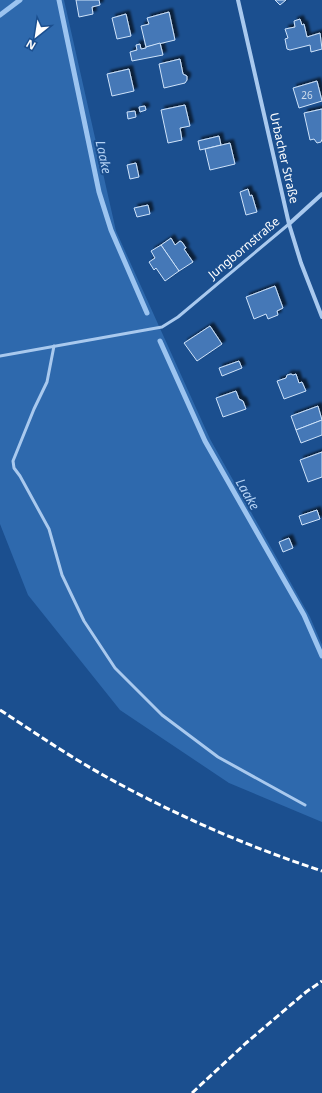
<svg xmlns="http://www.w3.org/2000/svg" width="322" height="1093" font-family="'Noto Sans',sans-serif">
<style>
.green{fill:#2e69ad}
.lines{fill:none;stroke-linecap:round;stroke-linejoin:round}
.stream{stroke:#9cc4f0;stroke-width:5}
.building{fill:#4478b7;stroke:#cfe3fa;filter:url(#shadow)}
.lane{stroke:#a9c9ee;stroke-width:3}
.street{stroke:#a9c9ee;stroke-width:4}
.rail{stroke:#fff;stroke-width:3;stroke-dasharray:7 3;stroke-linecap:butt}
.labels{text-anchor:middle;stroke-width:4;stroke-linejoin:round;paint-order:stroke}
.number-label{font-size:10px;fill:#d0dded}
.street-label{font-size:12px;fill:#fff;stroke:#1b4f8f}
.water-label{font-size:13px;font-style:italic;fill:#b5d3f5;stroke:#1b4f8f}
</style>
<defs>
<filter id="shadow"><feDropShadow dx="3.5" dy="-3.5" stdDeviation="1" flood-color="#0009"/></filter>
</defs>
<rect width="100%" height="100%" fill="#1b4f8f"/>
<path class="green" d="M 0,0 L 64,0 L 116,231 L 210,439 L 310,617 L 322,645 L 322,822 L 229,783 L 120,710 L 28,595 L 0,524 Z"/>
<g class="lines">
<g class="stream">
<path d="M 59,0 L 99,192 L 111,230 L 147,313"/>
<path d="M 0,15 L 20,0"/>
<path d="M 160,341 L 205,441 L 304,615 L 322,656"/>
</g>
</g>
<g class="building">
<path d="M 76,0 L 99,0 L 100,5 L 92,7 L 93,14 L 79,17 Z"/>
<path d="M 275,0 L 286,0 L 280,5 Z"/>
<path d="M 169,12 L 175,40 L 146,47 L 141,26 L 149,24 L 147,18 Z"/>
<path d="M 126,14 L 131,36 L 117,39 L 112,18 Z"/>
<path d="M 300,19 L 302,25 L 304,24 L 307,37 L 320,33 L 322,49 L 311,52 L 310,45 L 290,50 L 287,49 L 285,39 L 288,38 L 285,29 L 295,27 L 294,21 Z"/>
<path d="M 160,43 L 163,55 L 132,61 L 130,52 L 137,50 L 136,45 L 140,44 L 141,49 L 146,48 L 146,47 Z"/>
<path d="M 180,59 L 183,74 L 187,76 L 187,80 L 185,83 L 164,88 L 159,64 Z"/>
<path d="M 129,69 L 134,91 L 112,96 L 107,74 Z"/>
<path d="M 317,81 L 322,101 L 299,108 L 293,88 Z"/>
<path d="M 185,105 L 190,126 L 180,128 L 182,140 L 168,143 L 161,110 Z"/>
<path d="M 145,106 L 146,110 L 140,112 L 139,107 Z"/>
<path d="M 322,109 L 322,139 L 321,142 L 317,143 L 314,139 L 310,140 L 304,113 Z"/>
<path d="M 135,111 L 136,117 L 128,119 L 127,112 Z"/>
<path d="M 219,136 L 221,145 L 200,150 L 198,141 Z"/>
<path d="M 230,143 L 235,164 L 210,170 L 205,149 Z"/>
<path d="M 136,163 L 139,177 L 130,179 L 127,165 Z"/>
<path d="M 248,189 L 250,196 L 252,195 L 257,212 L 246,215 L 240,192 Z"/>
<path d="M 148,205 L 150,214 L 137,217 L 134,208 Z"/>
<path d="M 171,238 L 175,245 L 180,241 L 182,242 L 186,248 L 184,249 L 193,262 L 179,271 L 161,245 Z"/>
<path d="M 161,245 L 179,271 L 165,281 L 156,268 L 154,270 L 149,262 L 155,258 L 151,251 Z"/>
<path d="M 275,286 L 283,308 L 277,311 L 278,315 L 268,319 L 266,314 L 254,319 L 246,297 Z"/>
<path d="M 210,326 L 222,344 L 197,361 L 184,343 Z"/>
<path d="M 239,361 L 242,368 L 222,376 L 219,368 Z"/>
<path d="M 291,374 L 293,375 L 296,374 L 299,383 L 302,382 L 306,391 L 284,399 L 277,381 L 286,378 L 287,375 Z"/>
<path d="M 236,391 L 239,399 L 243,401 L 246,409 L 223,417 L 216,398 Z"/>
<path d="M 318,406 L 322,420 L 296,430 L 291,416 Z"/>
<path d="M 322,420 L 322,435 L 301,443 L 296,430 Z"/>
<path d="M 322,452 L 322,477 L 308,482 L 300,460 Z"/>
<path d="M 317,510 L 320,519 L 302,525 L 299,516 Z"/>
<path d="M 289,538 L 293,548 L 283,552 L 279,542 Z"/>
</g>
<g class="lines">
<g class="lane">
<path d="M 54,346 L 47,382 L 34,409 L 13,461 L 14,468 L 20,476 L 49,529 L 62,575 L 84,621 L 115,668 L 162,715 L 218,757 L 305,805"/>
<path d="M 0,356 L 162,327 L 178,317 L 289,224"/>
</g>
<g class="street">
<path d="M 238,0 L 289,224 L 301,263 L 322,317"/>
<path d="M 289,224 L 322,194"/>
</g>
<g class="rail">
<path d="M 0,710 C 34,732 67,755 103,775 C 173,814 246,846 322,871"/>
<path d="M 192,1093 L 246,1043 L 306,992 L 322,981"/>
</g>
</g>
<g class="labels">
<g class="number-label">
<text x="307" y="99">26</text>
</g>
<g class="street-label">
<text transform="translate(284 158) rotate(77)" y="4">Urbacher Straße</text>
<text transform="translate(244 248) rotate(-40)" y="4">Jungbornstraße</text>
</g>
<g class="water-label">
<text transform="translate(104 157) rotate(78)" y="5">Laake</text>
<text transform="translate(248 494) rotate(60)" y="5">Laake</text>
</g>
</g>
<g transform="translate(36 36) rotate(210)" stroke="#1b4f8f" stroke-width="3" paint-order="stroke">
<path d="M0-3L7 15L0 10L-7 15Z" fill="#ffffff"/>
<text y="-6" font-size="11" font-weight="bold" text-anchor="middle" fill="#ffffff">N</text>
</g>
</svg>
